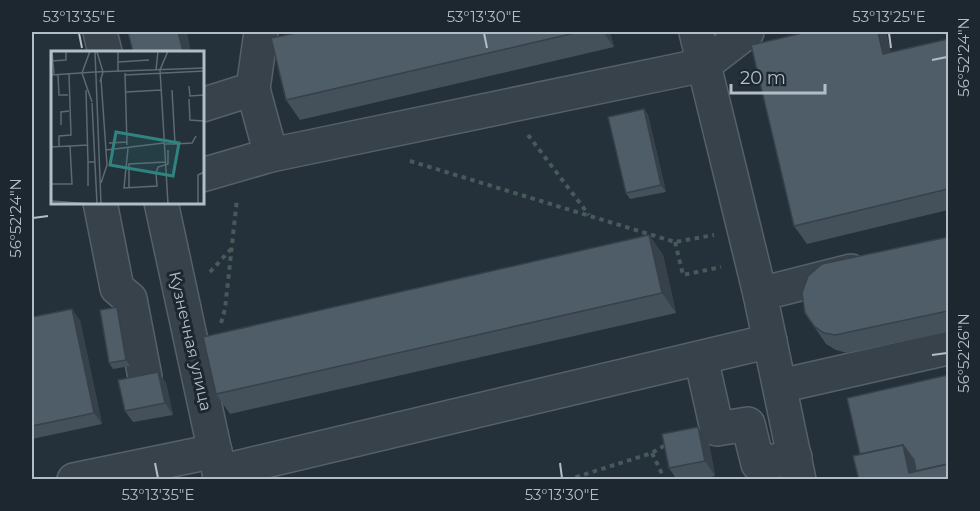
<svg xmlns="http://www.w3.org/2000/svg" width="980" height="511" font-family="Montserrat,sans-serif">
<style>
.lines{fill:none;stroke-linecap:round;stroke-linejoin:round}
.minor-casing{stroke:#566069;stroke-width:36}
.path{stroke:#465a5a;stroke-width:4;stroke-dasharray:4.5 4.5;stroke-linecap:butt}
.minor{stroke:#37424b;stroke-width:33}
.wall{fill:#44505a}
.shaded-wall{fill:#37414a}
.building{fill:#4f5d69;stroke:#37414a;stroke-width:1.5}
.ticks{fill:none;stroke:#b3bdc7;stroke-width:2}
.labels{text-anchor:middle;stroke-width:6;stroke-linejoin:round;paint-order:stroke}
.street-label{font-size:16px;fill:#b3bdc7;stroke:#1d2730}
.inset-road{fill:none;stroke:#5d6973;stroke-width:1.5}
.view{fill:#308480;fill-opacity:0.15;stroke:#308480;stroke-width:3}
.inset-edge{fill:none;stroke:#b3bdc7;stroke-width:3}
.neatline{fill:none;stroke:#b3bdc7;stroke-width:2}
.ticks-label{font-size:15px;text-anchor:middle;fill:#b3bdc7}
</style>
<rect width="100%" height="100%" fill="#24313b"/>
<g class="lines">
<g class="minor-casing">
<g id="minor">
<path d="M 100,32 L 105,52"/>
<path d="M 747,32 L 704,65 L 760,294"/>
<path d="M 253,89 L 271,155"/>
<path d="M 202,105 L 253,89 L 261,32"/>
<path d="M 202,175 L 271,155 L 704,65 L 696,32"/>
<path d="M 100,202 L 117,288 L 130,299 L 145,377"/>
<path d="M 161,202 L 221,480"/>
<path d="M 701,358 L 717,429 L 748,424 L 758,464 L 795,457"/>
<path d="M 780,386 L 948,348"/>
<path d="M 219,472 L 770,341"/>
<path d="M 74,480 L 215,451"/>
<path d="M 799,480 L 760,294 L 851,271"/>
</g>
</g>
<g class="path">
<path d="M 528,135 L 589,215"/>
<path d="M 410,161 L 675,242 L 714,235"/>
<path d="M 675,242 L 683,275 L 721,267"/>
<path d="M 210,272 L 231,249"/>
<path d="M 221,323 L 225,309 L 237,199"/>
<path d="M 652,453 L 665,480"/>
<path d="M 567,480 L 652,453 L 667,444"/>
</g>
<use href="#minor" class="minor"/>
</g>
<g class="wall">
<path d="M 301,32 L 610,32 L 614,47 L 300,120 L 286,100 Z"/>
<path d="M 807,32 L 885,32 L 886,33 L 891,53 L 948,39 L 948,210 L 807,244 L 794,226 Z"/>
<path d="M 644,109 L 648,115 L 666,192 L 630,199 L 626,193 Z"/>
<path d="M 649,235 L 663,255 L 676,313 L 230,414 L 216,394 Z"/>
<path d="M 948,237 L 948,332 L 847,353 L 836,350 L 826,344 L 805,313 Z"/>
<path d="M 121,313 L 130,366 L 113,369 L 109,363 Z"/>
<path d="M 32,317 L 80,320 L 102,424 L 32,439 Z"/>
<path d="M 158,372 L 166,383 L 173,415 L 133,422 L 125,411 Z"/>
<path d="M 709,443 L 715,476 L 698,480 L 677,480 L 669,468 Z"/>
</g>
<g class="shaded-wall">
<path d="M 178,32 L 187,32 L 191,52 L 184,52 L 183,51 Z"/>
<path d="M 603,32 L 610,32 L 614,47 Z"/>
<path d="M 878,32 L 885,32 L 886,33 L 896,72 L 883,54 Z"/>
<path d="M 644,109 L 648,115 L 666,192 L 661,185 Z"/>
<path d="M 649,235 L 663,255 L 676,313 L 662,293 Z"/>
<path d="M 117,307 L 121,313 L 130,366 L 126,360 Z"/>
<path d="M 72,309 L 80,320 L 102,424 L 94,413 Z"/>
<path d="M 158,372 L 166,383 L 173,415 L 165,403 Z"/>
<path d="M 698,427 L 709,443 L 715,476 L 705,461 Z"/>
<path d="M 903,445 L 918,466 L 921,480 L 909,473 Z"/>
</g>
<g class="building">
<path d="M 128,32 L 178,32 L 183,51 L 175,52 L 133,52 Z"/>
<path d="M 301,32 L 579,32 L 286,100 L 271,38 Z"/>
<path d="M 807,32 L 878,32 L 883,54 L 948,39 L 948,189 L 794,226 L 751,45 Z"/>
<path d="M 644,109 L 661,185 L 626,193 L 608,117 Z"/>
<path d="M 649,235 L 662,293 L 216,394 L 203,337 Z"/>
<path d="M 948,237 L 948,311 L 835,335 L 824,333 L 814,326 L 805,313 L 802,293 L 808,276 L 822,264 Z"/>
<path d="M 117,307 L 126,360 L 109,363 L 100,310 Z"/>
<path d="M 72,309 L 94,413 L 32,426 L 32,317 Z"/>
<path d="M 158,372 L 165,403 L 125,411 L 118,380 Z"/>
<path d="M 948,375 L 948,464 L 916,471 L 914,460 L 903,445 L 860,454 L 847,398 Z"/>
<path d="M 698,427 L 705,461 L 669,468 L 662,434 Z"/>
<path d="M 903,445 L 909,473 L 948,464 L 948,480 L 859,480 L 853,456 Z"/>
</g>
<path class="ticks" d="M 79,33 L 82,48M 484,33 L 487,48M 889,33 L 891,48M 932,60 L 947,57M 33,218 L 48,216M 932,355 L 947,353M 155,463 L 158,478M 560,463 L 562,478"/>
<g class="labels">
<g class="street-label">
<text transform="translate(191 341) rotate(77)" y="6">Кузнечная улица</text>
</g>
</g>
<g transform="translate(51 51)">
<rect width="153" height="153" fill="#24313b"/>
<path class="inset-road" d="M 1,0 L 3,24M 39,0 L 31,22 L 41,51M 44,0 L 50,153M 67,0 L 67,20M 117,0 L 109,19 L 117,153M 46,1 L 52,21 L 49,31M 0,10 L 15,9 L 15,0M 67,11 L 98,9M 105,19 L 107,0M 44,21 L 153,17M 74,22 L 76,94M 0,24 L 44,21M 7,24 L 8,44 L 17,44M 74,24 L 153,20M 50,28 L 56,114 L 50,132M 138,35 L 139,45 L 153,44M 35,39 L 37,111 L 44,111M 75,41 L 110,39M 138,48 L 139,69 L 152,70M 41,52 L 46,153M 10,74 L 10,61 L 18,60M 58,92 L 76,91M 113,93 L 124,93 L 121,39M 124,93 L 141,92 L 145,85M 0,96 L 37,94M 8,96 L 8,85 L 20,84 L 18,23M 77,97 L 73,137 L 106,135 L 105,122 L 107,116 L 117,113 L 117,99M 55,99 L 113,92M 37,111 L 37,135M 0,133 L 21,133 L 19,95M 78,136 L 78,113 L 114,111M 0,150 L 39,153M 147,153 L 147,124 L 153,121"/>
<path class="view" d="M 65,81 L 128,92 L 122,125 L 59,114 Z"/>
<rect width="153" height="153" class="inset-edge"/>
</g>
<rect width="980" height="511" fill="none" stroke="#1d2730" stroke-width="66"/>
<path d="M731 84v9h94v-9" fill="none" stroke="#b3bdc7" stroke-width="3"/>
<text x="740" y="84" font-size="18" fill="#b3bdc7" stroke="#1d2730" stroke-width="4.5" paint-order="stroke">20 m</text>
<rect x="33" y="33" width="914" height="445" class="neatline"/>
<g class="ticks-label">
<text x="79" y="22">53°13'35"E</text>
<text x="484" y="22">53°13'30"E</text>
<text x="889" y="22">53°13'25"E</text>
<text transform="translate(964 57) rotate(-90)" y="5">56°52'24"N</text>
<text transform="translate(16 218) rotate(-90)" y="5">56°52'24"N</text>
<text transform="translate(964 353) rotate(-90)" y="5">56°52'26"N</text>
<text x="158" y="500">53°13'35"E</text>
<text x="562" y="500">53°13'30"E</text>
</g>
</svg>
